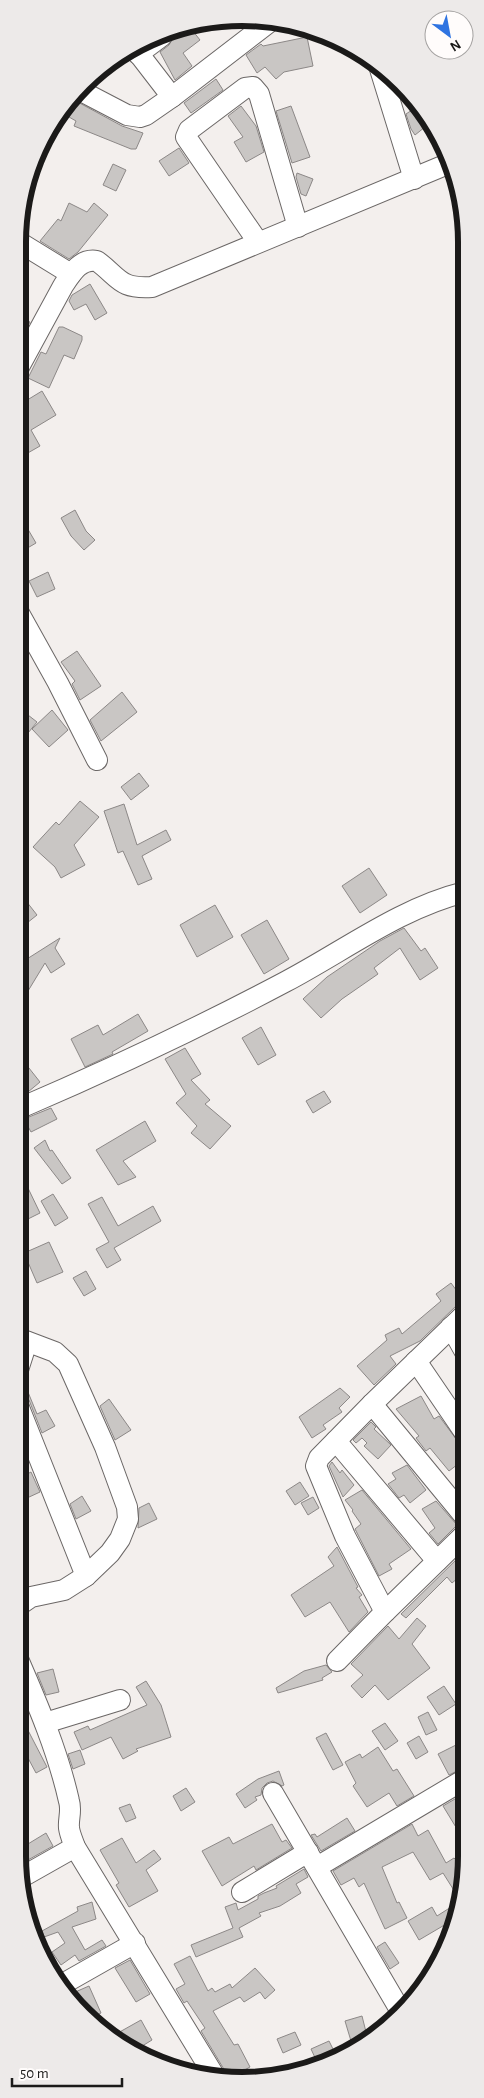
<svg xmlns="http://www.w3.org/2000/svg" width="484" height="2098" font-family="'Alegreya Sans',sans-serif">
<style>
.building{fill:#c9c6c4;stroke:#8c8887}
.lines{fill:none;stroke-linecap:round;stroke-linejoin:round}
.minor-casing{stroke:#6b6766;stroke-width:22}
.minor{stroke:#fff;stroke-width:20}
.rim{fill:none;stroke:#1b1a19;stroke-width:6}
</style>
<rect width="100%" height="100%" fill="#f3efed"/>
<g class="building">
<path d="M 189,26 L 200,40 L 183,53 L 192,66 L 175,80 L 160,52 L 169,45 L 173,37 Z"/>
<path d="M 307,37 L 313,66 L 284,72 L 276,79 L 265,67 L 257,73 L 246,55 L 261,44 L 263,46 Z"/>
<path d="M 216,79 L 223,90 L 191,113 L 184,103 Z"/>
<path d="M 74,100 L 122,126 L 143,133 L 136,149 L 131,149 L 74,126 L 76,121 L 62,113 Z"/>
<path d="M 241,106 L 256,126 L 264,152 L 246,162 L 234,142 L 243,137 L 228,116 Z"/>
<path d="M 291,106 L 310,157 L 292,163 L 276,111 Z"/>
<path d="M 412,110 L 425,127 L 415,135 L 411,129 L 406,114 Z"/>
<path d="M 179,148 L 189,163 L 169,176 L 159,161 Z"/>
<path d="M 113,164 L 126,170 L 116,191 L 103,185 Z"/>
<path d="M 297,173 L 313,179 L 306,196 L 301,194 L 296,177 Z"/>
<path d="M 69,203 L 87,212 L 94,203 L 108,215 L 78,252 L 69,259 L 40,241 L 58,219 L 61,221 Z"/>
<path d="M 90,284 L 107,313 L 95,320 L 86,304 L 74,310 L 69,301 L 72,295 Z"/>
<path d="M 19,317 L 30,322 L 19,342 Z"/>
<path d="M 59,327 L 63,327 L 82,336 L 82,340 L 74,359 L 64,355 L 49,388 L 28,378 L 41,352 L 46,354 Z"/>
<path d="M 42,391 L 56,415 L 31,430 L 40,446 L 19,458 L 19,405 Z"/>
<path d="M 75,510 L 86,531 L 95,540 L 84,550 L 71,536 L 61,518 Z"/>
<path d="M 19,514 L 36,543 L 19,553 Z"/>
<path d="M 48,572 L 55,589 L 37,597 L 29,581 Z"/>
<path d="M 77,651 L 101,686 L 80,700 L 72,684 L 75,681 L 61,662 Z"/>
<path d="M 122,692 L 137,712 L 101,741 L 90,720 Z"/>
<path d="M 19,708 L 37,722 L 19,744 Z"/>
<path d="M 52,710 L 68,730 L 49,747 L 32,729 Z"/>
<path d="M 139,773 L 149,786 L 131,800 L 121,787 Z"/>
<path d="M 80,801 L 99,817 L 74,845 L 85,865 L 61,878 L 55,867 L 33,847 L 56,822 L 59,825 Z"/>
<path d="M 124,804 L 137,845 L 166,830 L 171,840 L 142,856 L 152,879 L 138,885 L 123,851 L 118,853 L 104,811 Z"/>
<path d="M 369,868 L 387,895 L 360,913 L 342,886 Z"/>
<path d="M 19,892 L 37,915 L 27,923 L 19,913 Z"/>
<path d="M 215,905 L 233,937 L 197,957 L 180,925 Z"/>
<path d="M 267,920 L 289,959 L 264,974 L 241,935 Z"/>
<path d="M 404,928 L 421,951 L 425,948 L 438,968 L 420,980 L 400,948 L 374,968 L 378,974 L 342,999 L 321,1018 L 303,999 L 327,977 L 380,941 Z"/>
<path d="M 60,938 L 55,948 L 65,964 L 51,973 L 45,963 L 28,991 L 19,985 L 19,964 Z"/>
<path d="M 138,1014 L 148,1031 L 112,1052 L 113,1054 L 85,1067 L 71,1039 L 98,1025 L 103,1035 Z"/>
<path d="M 261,1027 L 276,1055 L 258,1065 L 242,1038 Z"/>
<path d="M 185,1048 L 201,1074 L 191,1080 L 210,1100 L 205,1104 L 231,1126 L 210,1149 L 191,1133 L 197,1126 L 176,1103 L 186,1094 L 165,1059 Z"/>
<path d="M 25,1063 L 40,1082 L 28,1092 L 18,1096 L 18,1069 Z"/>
<path d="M 324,1091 L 331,1102 L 313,1113 L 306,1101 Z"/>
<path d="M 51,1108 L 57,1119 L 31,1132 L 24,1119 Z"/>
<path d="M 145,1121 L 156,1141 L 123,1161 L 136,1177 L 118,1185 L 96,1150 Z"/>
<path d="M 45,1140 L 50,1151 L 52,1150 L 71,1178 L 62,1184 L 34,1148 Z"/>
<path d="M 27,1186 L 40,1213 L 18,1224 L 18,1190 Z"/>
<path d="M 53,1194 L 68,1218 L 55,1226 L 41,1201 Z"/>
<path d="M 102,1197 L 118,1226 L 153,1206 L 161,1221 L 114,1248 L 121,1260 L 107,1268 L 96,1249 L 109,1242 L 88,1204 Z"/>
<path d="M 49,1242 L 63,1272 L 37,1283 L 24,1253 Z"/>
<path d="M 86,1271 L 96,1289 L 84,1296 L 73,1278 Z"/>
<path d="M 451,1283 L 465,1302 L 457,1305 L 420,1341 L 390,1356 L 396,1364 L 374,1385 L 357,1366 L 387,1340 L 385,1335 L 399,1328 L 402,1334 L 441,1301 L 436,1294 Z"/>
<path d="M 23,1380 L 37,1414 L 46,1410 L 55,1426 L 42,1433 L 29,1400 L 25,1395 L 18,1393 L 18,1382 Z"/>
<path d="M 340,1388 L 350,1397 L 339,1408 L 342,1412 L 323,1425 L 326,1429 L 312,1438 L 299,1417 Z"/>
<path d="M 421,1396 L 434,1419 L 439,1416 L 465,1451 L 458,1456 L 462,1461 L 449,1471 L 430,1448 L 426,1451 L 416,1438 L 419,1436 L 396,1409 Z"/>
<path d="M 109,1399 L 131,1430 L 115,1440 L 100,1406 Z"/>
<path d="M 371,1422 L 376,1427 L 374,1429 L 391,1445 L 378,1459 L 364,1446 L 367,1443 L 362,1438 L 356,1443 L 353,1440 Z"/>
<path d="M 332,1462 L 340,1473 L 342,1470 L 354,1485 L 343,1497 L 329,1466 Z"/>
<path d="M 407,1465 L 426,1490 L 410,1503 L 404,1495 L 399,1498 L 388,1484 L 396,1479 L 392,1473 Z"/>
<path d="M 31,1472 L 40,1492 L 27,1498 L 18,1479 Z"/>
<path d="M 300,1482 L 309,1496 L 295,1505 L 286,1491 Z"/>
<path d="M 362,1490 L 411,1549 L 389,1564 L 392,1569 L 379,1576 L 355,1529 L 361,1524 L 352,1511 L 353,1510 L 345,1500 Z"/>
<path d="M 82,1496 L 91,1511 L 76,1519 L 70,1504 Z"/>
<path d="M 313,1497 L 319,1508 L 308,1515 L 301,1503 Z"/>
<path d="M 436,1501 L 457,1525 L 438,1544 L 429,1533 L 435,1528 L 422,1509 Z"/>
<path d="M 149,1503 L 157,1519 L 138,1528 L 139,1508 Z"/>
<path d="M 337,1547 L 358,1587 L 356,1588 L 362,1595 L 359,1597 L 368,1612 L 349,1632 L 330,1602 L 305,1617 L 291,1595 L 334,1566 L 328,1557 Z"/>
<path d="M 465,1551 L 465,1572 L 452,1583 L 447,1577 L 406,1618 L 401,1614 Z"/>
<path d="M 417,1618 L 426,1626 L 412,1644 L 430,1668 L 388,1700 L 375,1685 L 362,1698 L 351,1686 L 363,1675 L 351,1664 L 388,1626 L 399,1639 Z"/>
<path d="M 326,1665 L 332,1672 L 322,1678 L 323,1680 L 278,1693 L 276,1688 L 304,1671 Z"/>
<path d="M 53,1669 L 59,1692 L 46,1695 L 37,1673 Z"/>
<path d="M 146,1681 L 161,1705 L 171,1737 L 136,1749 L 138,1751 L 123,1759 L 111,1737 L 82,1750 L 74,1732 L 88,1726 L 90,1730 L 147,1705 L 136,1687 Z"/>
<path d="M 444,1686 L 456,1704 L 439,1715 L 427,1697 Z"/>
<path d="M 18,1711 L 47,1767 L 36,1773 L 28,1758 L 25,1759 L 18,1747 Z"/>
<path d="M 428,1712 L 437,1730 L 426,1735 L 418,1717 Z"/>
<path d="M 385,1723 L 398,1741 L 385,1750 L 372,1731 Z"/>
<path d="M 326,1733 L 343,1765 L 333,1770 L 316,1738 Z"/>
<path d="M 419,1736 L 428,1752 L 416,1759 L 407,1743 Z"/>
<path d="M 458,1744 L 465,1755 L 465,1767 L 449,1775 L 438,1754 Z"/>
<path d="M 378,1747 L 393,1771 L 397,1769 L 414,1796 L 397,1806 L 389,1793 L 367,1807 L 353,1786 L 356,1783 L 345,1762 L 360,1754 L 362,1758 Z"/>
<path d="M 80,1750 L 85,1764 L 73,1769 L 68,1754 Z"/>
<path d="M 279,1771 L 284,1785 L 282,1786 L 273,1781 L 267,1783 L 262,1788 L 261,1795 L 255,1797 L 257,1800 L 245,1808 L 236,1794 L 258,1779 Z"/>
<path d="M 186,1788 L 195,1802 L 181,1811 L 173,1796 Z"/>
<path d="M 460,1796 L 465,1806 L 465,1842 L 443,1806 Z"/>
<path d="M 130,1804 L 136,1818 L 126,1822 L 119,1808 Z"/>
<path d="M 347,1818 L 355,1831 L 321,1851 L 311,1835 L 315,1834 L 317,1837 Z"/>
<path d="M 272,1824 L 282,1842 L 286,1840 L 292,1848 L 256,1870 L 254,1866 L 222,1886 L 202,1851 L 229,1837 L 233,1844 Z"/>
<path d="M 412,1824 L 418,1836 L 428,1830 L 446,1863 L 454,1858 L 456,1860 L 465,1856 L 465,1886 L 460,1900 L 443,1873 L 430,1880 L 413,1852 L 382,1867 L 397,1903 L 399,1902 L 407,1918 L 385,1929 L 364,1883 L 359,1887 L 354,1878 L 341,1885 L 333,1871 Z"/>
<path d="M 46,1833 L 53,1846 L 19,1865 L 18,1850 Z"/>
<path d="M 122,1838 L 136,1863 L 154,1850 L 161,1859 L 146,1870 L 158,1891 L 129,1907 L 116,1885 L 119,1883 L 100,1850 Z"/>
<path d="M 304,1869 L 308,1877 L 296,1884 L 301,1893 L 280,1906 L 259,1913 L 261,1916 L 239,1928 L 243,1937 L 196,1957 L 191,1945 L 233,1928 L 225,1907 L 236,1903 L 238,1910 L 258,1899 L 258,1896 L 264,1893 L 277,1888 L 276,1886 Z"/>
<path d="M 92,1902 L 96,1919 L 72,1927 L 85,1950 L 102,1940 L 106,1946 L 79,1961 L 75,1955 L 61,1965 L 52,1952 L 65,1943 L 58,1932 L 44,1937 L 42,1931 L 78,1911 L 77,1907 Z"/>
<path d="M 459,1902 L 453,1920 L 419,1940 L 408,1921 L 432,1907 L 437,1916 Z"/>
<path d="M 385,1942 L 399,1963 L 390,1969 L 377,1947 Z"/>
<path d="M 190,1956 L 208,1991 L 212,1988 L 215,1992 L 230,1984 L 232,1988 L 255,1968 L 275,1990 L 265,1999 L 260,1992 L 244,2002 L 240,1997 L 213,2011 L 234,2045 L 238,2044 L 250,2067 L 226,2080 L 225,2071 L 201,2031 L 205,2028 L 187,2001 L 184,2003 L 176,1989 L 185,1984 L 174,1964 Z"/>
<path d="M 130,1960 L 150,1994 L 136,2002 L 115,1968 Z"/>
<path d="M 89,1986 L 101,2013 L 91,2018 L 81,2010 L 73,1993 Z"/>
<path d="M 362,2016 L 367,2036 L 351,2041 L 345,2021 Z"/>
<path d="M 141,2020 L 152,2040 L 134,2051 L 120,2040 L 116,2034 Z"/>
<path d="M 295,2032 L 301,2045 L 283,2053 L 277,2039 Z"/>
<path d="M 329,2041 L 336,2055 L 318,2064 L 311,2049 Z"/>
</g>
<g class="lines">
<g class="minor-casing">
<g id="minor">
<path d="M 135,49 L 172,97"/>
<path d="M 138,54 L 162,36"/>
<path d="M 380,69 L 414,179"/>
<path d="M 81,91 L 127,115 L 140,117 L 146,115 L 172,97 L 272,20"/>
<path d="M 19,242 L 71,274"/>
<path d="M 258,242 L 186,137 L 189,130 L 245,88 L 253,87 L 259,94 L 298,227"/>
<path d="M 19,367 L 63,286 C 71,274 80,258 97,261 C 120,278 119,289 152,287 L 450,163"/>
<path d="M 19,613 L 58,683 L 97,760"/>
<path d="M 18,1109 C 109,1070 198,1028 285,982 C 344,951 400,908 465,892"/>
<path d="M 451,1327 L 465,1352"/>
<path d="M 416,1361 L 465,1433"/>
<path d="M 18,1370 L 27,1342"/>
<path d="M 372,1404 L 465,1517"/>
<path d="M 18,1405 L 86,1576"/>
<path d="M 336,1441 L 437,1561"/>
<path d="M 18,1606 L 31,1597 L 64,1590 L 86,1576 L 110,1553 L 120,1539 L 128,1519 L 127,1507 L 105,1447 L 68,1364 L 55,1352 L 18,1338"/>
<path d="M 385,1612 L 345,1536 L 316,1466 L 319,1458 L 372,1404 L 465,1314"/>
<path d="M 18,1659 C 38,1705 58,1752 69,1801 C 72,1811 68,1819 69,1828 C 70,1835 73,1841 75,1847 L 215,2077"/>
<path d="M 337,1661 L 385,1612 L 465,1534"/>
<path d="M 45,1723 L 120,1700"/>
<path d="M 273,1793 L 400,2010"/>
<path d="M 317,1867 L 465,1779"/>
<path d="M 22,1877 L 75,1847"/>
<path d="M 242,1892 L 308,1852"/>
<path d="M 61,1985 L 135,1943"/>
</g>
</g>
<use href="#minor" class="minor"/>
</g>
<path d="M0 0H484V2098H0ZM242 26H242A216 216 0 0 1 458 242V1856A216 216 0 0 1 242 2072H242A216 216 0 0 1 26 1856V242A216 216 0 0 1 242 26Z" fill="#edeae9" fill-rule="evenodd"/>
<path class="rim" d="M242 26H242A216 216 0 0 1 458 242V1856A216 216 0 0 1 242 2072H242A216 216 0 0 1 26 1856V242A216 216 0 0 1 242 26Z"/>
<g transform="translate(449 35) rotate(148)"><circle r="24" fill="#fffcfb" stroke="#a4a2a1"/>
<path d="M0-4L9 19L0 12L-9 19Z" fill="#2f74e1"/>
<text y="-8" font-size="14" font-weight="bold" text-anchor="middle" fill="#1b1a19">N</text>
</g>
<path d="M12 2078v8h110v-8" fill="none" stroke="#1b1a19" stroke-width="2.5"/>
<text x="20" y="2078" font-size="15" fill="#1b1a19" stroke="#fffcfb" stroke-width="4" paint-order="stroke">50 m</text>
</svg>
